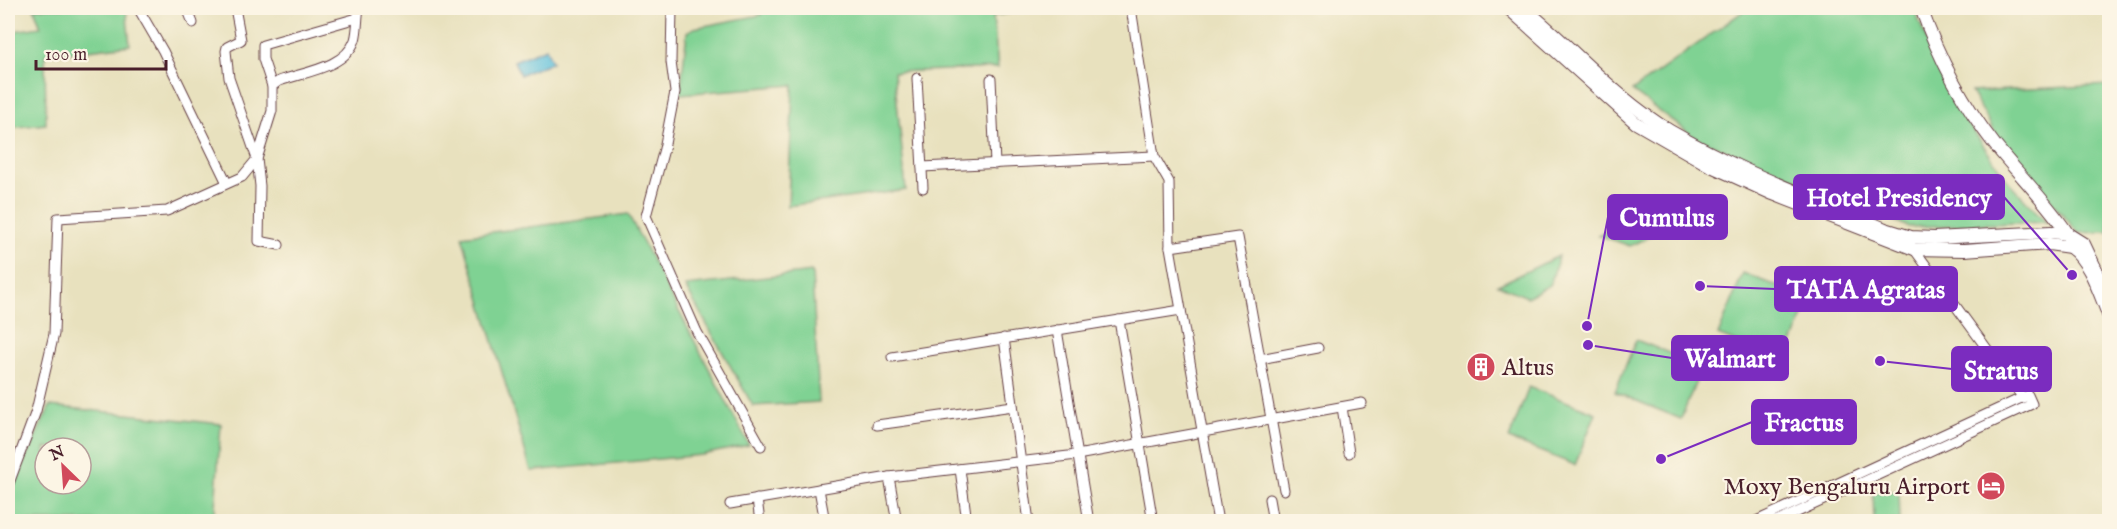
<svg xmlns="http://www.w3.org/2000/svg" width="2117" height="529" font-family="'IM FELL English',serif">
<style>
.green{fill:#7fd293;stroke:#64785f;stroke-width:1.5;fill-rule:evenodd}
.water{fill:#5fc1dd;stroke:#547084;stroke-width:1.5}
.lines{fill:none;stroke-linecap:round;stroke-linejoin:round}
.minor-casing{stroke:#623c41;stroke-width:11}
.tertiary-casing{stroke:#623c41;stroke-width:14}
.minor{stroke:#fff;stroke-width:9}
.tertiary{stroke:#fff;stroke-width:12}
.labels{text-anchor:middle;stroke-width:4.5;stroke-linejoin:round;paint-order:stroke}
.poi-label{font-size:24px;fill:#4a1f2b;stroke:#fcf5e5;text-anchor:start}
.leader{fill:none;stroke:#7b2cbf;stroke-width:2}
.callout-dot{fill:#7b2cbf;stroke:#fcf5e5;stroke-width:2}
.callout{fill:#7b2cbf;stroke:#7b2cbf;stroke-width:2}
.callout-label{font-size:26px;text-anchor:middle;font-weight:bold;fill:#fff}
</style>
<rect width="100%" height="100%" fill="#fcf5e5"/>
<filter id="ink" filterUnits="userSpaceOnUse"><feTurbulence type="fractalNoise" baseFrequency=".0167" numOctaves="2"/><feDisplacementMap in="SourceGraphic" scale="12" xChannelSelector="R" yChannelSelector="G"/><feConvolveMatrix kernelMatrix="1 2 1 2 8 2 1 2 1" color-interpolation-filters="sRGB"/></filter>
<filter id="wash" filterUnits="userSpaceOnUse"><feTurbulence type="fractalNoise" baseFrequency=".008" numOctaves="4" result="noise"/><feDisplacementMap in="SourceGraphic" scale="24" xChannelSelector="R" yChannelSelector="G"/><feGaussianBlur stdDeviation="1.35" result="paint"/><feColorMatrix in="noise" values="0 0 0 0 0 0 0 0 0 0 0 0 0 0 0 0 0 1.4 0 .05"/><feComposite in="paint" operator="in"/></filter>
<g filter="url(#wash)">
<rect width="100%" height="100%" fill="#e8e1be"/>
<g class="green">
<path d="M 34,8 L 126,8 L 130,45 L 45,55 L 46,124 L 8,128 L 8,32 L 41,27 Z"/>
<path d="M 760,8 L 1039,8 L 993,16 L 998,68 L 894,72 L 906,190 L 788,206 L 793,85 L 680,94 L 687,32 L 694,28 L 761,15 Z"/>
<path d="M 1777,8 L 1914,8 L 1948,94 L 2007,180 L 2046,222 L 1909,227 L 1696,138 L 1632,91 L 1745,10 Z"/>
<path d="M 2109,85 L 2109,232 L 2078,233 L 1999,139 L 1971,92 Z"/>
<path d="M 1679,195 L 1668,227 L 1630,246 L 1598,235 Z"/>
<path d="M 628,214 L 749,445 L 702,455 L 531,471 L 462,236 Z"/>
<path d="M 1559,256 L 1550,285 L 1527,297 L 1498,285 Z"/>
<path d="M 812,272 L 819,402 L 753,406 L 685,286 Z"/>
<path d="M 1743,273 L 1810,299 L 1785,361 L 1718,335 Z"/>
<path d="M 1636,340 L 1702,366 L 1681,419 L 1615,392 Z"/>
<path d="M 1529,387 L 1596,413 L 1575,465 L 1509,439 Z"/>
<path d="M 50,406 L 221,424 L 214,521 L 8,521 L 8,495 ZM 45,448 L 81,448 L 81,484 L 45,484 Z"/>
<path d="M 1899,491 L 1900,521 L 1874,521 L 1873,492 Z"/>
</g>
<path class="water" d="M 546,48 L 552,62 L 520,75 L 514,61 Z"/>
</g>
<g filter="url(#ink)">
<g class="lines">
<g class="minor-casing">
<g id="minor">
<path d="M 138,8 L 163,51 L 227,183"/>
<path d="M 187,8 L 193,23"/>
<path d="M 235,8 L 241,40 L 227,47 L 226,51 L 229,78 L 257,159 L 260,186 L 259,241 L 279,245"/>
<path d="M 672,8 L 671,62 L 675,92 L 664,149 L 646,216 L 697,332 L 761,446"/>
<path d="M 1131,8 L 1154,156 L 1169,182 L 1170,247 L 1218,522"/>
<path d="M 917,78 L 923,188"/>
<path d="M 991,79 L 995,164"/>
<path d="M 272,86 L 263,59 L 263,45 L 357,18"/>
<path d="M 922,167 L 1154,156"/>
<path d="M 1170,247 L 1238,237 L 1284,490"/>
<path d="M 1914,249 L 2023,398"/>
<path d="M 1119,320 L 1153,522"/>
<path d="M 1057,330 L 1089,522"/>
<path d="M 1004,338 L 1029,522"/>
<path d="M 892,357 L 1181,310"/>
<path d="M 1260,359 L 1318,348"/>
<path d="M 1342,407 L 1349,453"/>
<path d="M 877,425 L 1013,406"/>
<path d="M 960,469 L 967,522"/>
<path d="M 889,477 L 897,522"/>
<path d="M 8,486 L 36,411 L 54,334 L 58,218 L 167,211 L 242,177 L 257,159 L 272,111 L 272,86 L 279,81 C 304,72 345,68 355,40 C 358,30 357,18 359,8"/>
<path d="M 819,489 L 825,522"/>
<path d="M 757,499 L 760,522"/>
<path d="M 1269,499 L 1273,522"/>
<path d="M 730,504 L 889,477 L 1077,455 L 1362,403"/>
<path d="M 1754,522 L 2028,395 L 2032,404 L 1776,522"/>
</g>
</g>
<g class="tertiary-casing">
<g id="tertiary">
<path d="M 1508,8 L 1636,123 L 1709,165 L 1773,194 L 1914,249 L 1964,250 L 2049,244 L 2070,247"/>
<path d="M 1524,8 C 1573,48 1615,98 1670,131 C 1738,171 1813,198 1885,229 L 1911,237 L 1934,238 L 2051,232 L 2068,234 L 2084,244 L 2110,299"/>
<path d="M 1921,8 C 1938,56 1963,104 1995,145 C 2019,175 2047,202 2068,234 L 2070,247 C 2091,262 2100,296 2110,319"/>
</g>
</g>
<use href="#minor" class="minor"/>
<use href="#tertiary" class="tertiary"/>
</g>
</g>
<defs>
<g id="building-disc" transform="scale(1.5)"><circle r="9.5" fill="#d1495b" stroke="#fcf5e5"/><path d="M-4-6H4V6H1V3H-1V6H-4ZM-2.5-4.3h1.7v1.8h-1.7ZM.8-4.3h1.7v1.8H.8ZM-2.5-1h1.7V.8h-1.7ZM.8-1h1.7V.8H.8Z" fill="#fff"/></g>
<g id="hotel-disc" transform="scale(1.5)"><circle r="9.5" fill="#d1495b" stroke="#fcf5e5"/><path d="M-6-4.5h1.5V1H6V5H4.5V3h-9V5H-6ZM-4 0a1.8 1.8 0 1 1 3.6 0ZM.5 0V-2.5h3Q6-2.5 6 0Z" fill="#fff"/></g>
</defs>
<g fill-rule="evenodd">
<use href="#building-disc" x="1481" y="367"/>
<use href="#hotel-disc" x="1991" y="486"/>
</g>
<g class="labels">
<g class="poi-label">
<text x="1502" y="375">Altus</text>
<text x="1970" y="494" text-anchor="end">Moxy Bengaluru Airport</text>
</g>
</g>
<path class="leader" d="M2072 275L2004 197M1587 326L1608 217M1700 286L1775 289M1588 345L1672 358M1880 361L1952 369M1661 459L1752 422"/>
<g class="callout-dot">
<circle cx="2072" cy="275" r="6"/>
<circle cx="1587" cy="326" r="6"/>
<circle cx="1700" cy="286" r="6"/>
<circle cx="1588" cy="345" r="6"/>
<circle cx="1880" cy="361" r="6"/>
<circle cx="1661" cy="459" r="6"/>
</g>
<g class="callout">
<rect x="1794" y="175" width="210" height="44" rx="6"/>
<rect x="1608" y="195" width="119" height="44" rx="6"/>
<rect x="1775" y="267" width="182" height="44" rx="6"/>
<rect x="1672" y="336" width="116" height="44" rx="6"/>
<rect x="1952" y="347" width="99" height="44" rx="6"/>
<rect x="1752" y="400" width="104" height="44" rx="6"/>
</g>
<g class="callout-label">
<text x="1899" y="206">Hotel Presidency</text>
<text x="1667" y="226">Cumulus</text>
<text x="1866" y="298">TATA Agratas</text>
<text x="1730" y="367">Walmart</text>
<text x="2001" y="379">Stratus</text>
<text x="1804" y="431">Fractus</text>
</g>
<rect width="2117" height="529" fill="none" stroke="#fcf5e5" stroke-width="30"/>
<g transform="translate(63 466) rotate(335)"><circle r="28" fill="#fcf5e5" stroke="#b59f9b" stroke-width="1.5"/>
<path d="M0-4.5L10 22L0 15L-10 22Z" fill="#d1495b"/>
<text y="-9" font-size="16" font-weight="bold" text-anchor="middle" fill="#4a1f2b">N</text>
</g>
<path d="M36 60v9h130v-9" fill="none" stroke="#4a1f2b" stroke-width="3"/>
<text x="45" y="60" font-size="18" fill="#4a1f2b" stroke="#fcf5e5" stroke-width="4.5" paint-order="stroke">100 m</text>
</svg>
